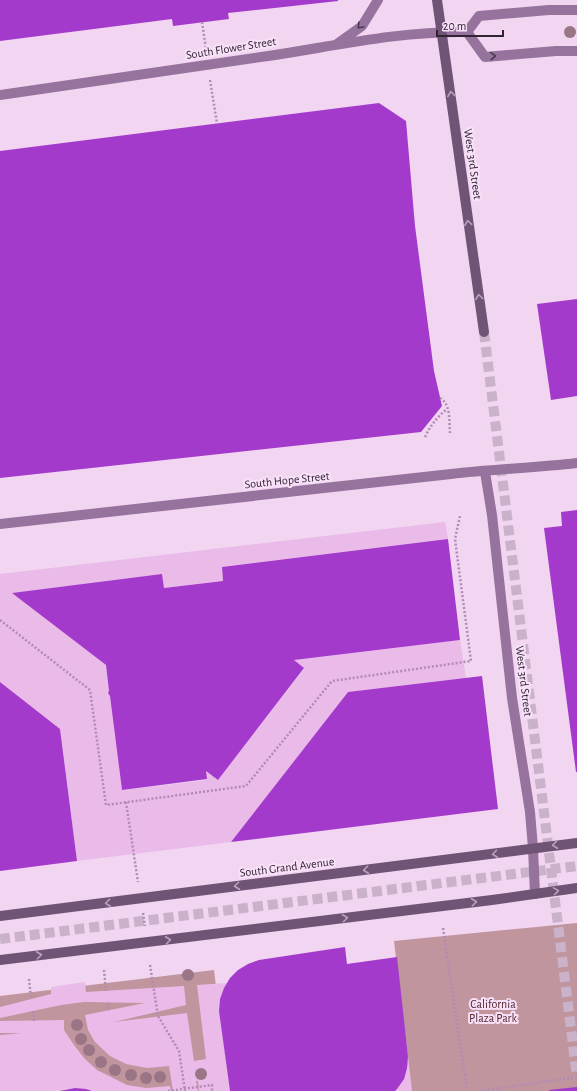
<svg xmlns="http://www.w3.org/2000/svg" width="577" height="1091" font-family="'Alegreya Sans',sans-serif">
<style>
.green{fill:#c0959d}
.plaza{fill:#eabbe8}
.building{fill:#a33acb}
.lines{fill:none;stroke-linecap:round;stroke-linejoin:round}
.secondary-tunnel{stroke:#cab2cb;stroke-width:10;stroke-dasharray:10 5;stroke-linecap:butt}
.primary-tunnel{stroke:#cab2cb;stroke-width:10;stroke-dasharray:10 5;stroke-linecap:butt}
.path{stroke:#b18bb5;stroke-width:2.5;stroke-dasharray:2 2;stroke-linecap:butt}
.secondary{stroke:#96739d;stroke-width:10}
.primary{stroke:#705476;stroke-width:10}
.tree{fill:#9a7586}
.oneway{stroke:#4a384e}
.oneway2{stroke:#bba2be}
.labels{text-anchor:middle;stroke-width:4;stroke-linejoin:round;paint-order:stroke}
.street-label{font-size:12px;fill:#302433;stroke:#f9e1f9}
.park-label{font-size:12px;fill:#52272e;stroke:#f9e1f9}
</style>
<rect width="100%" height="100%" fill="#f1d5f1"/>
<g class="green">
<path d="M 577,923 L 577,1091 L 395,1091 C 404,1081 407,1069 408,1056 L 394,941 Z"/>
<path d="M 214,970 L 229,1091 L 122,1091 L 111,1082 L 0,1091 L 0,996 Z"/>
</g>
<g class="plaza">
<path d="M 445,522 L 448,539 L 222,567 L 223,581 L 164,588 L 162,575 L 13,593 L 106,665 L 109,691 L 108,693 L 110,696 L 122,790 L 207,780 L 206,771 L 218,780 L 304,669 L 294,660 L 460,640 L 466,678 L 348,692 L 231,842 L 77,861 L 60,729 L 0,682 L 0,574 Z"/>
<path d="M 85,982 L 86,992 L 184,986 L 186,1005 L 114,1022 L 187,1013 L 194,1061 L 206,1059 L 197,985 L 227,983 L 224,988 L 220,999 L 219,1011 L 230,1091 L 199,1091 L 198,1081 L 196,1081 L 198,1091 L 173,1091 L 169,1066 L 147,1068 L 126,1064 L 110,1056 L 95,1042 L 88,1030 L 85,1015 L 145,1003 L 84,1002 L 61,1005 L 0,1018 L 0,1007 L 51,994 L 51,987 Z"/>
<path d="M 64,1020 L 64,1030 L 74,1045 L 84,1058 L 97,1070 L 127,1085 L 146,1088 L 170,1086 L 171,1091 L 93,1091 L 75,1088 L 53,1091 L 0,1091 L 0,1035 L 22,1033 L 0,1033 L 0,1021 Z"/>
<path d="M 408,1056 L 412,1091 L 395,1091 L 404,1079 L 407,1068 Z"/>
</g>
<g class="building">
<path d="M 0,0 L 338,0 L 338,1 L 228,13 L 229,19 L 173,26 L 172,19 L 0,41 Z"/>
<path d="M 379,103 L 406,121 L 415,226 L 434,371 L 442,406 L 421,432 L 0,478 L 0,151 Z"/>
<path d="M 577,299 L 577,396 L 551,400 L 537,304 Z"/>
<path d="M 577,510 L 577,772 L 576,772 L 544,528 L 562,526 L 561,512 Z"/>
<path d="M 448,539 L 460,640 L 294,660 L 304,668 L 218,780 L 206,771 L 207,779 L 122,790 L 110,696 L 108,693 L 109,691 L 106,665 L 12,593 L 162,574 L 164,588 L 223,581 L 222,567 Z"/>
<path d="M 482,676 L 498,809 L 231,842 L 348,692 Z"/>
<path d="M 0,682 L 60,729 L 77,861 L 0,871 Z"/>
<path d="M 345,947 L 347,964 L 397,957 L 408,1056 L 407,1068 L 404,1079 L 397,1089 L 395,1091 L 230,1091 L 219,1011 L 220,999 L 224,988 L 230,978 L 238,970 L 248,964 L 259,960 Z"/>
<path d="M 577,1087 L 577,1091 L 549,1091 L 549,1090 Z"/>
<path d="M 75,1088 L 86,1089 L 92,1091 L 59,1091 Z"/>
</g>
<g class="lines">
<path class="secondary-tunnel" d="M 0,939 L 577,866"/>
<path class="primary-tunnel" d="M 484,332 L 577,1077"/>
<g class="path">
<path d="M 202,22 L 206,49"/>
<path d="M 210,80 L 217,123"/>
<path d="M 440,398 C 451,404 449,421 450,433"/>
<path d="M 425,437 C 430,426 438,416 447,409"/>
<path d="M 0,620 L 90,690 L 106,805 L 246,786 L 332,681 L 471,661 L 455,539 L 460,516"/>
<path d="M 126,802 L 138,882"/>
<path d="M 143,913 L 145,926"/>
<path d="M 443,928 L 467,1091"/>
<path d="M 150,965 L 158,1016 L 179,1051 L 185,1091"/>
<path d="M 104,970 L 106,991"/>
<path d="M 29,979 L 31,999"/>
<path d="M 108,1003 L 109,1011"/>
<path d="M 33,1011 L 34,1021"/>
<path d="M 168,1091 L 212,1085 L 212,1091"/>
<path d="M 480,1091 L 577,1077"/>
</g>
<g class="secondary">
<path d="M 467,32 L 485,57 L 556,51 L 577,51"/>
<path d="M 467,32 L 479,16 L 549,10 L 577,10"/>
<path d="M 337,44 L 362,26 L 378,0"/>
<path d="M 0,95 C 92,82 184,69 275,55 C 339,45 402,31 467,32"/>
<path d="M 485,472 L 492,515 L 512,698 L 530,812 L 533,848 L 535,894"/>
<path d="M 0,524 C 150,508 300,491 451,474 C 493,469 535,468 577,463"/>
</g>
<g class="primary">
<path d="M 437,0 L 484,332"/>
<path d="M 0,916 L 577,843"/>
<path d="M 0,960 L 492,900 L 577,888"/>
</g>
</g>
<g class="tree">
<circle cx="570" cy="32" r="6"/>
<circle cx="188" cy="975" r="6"/>
<circle cx="77" cy="1025" r="6"/>
<circle cx="81" cy="1039" r="6"/>
<circle cx="89" cy="1050" r="6"/>
<circle cx="101" cy="1062" r="6"/>
<circle cx="115" cy="1070" r="6"/>
<circle cx="201" cy="1074" r="6"/>
<circle cx="131" cy="1075" r="6"/>
<circle cx="160" cy="1077" r="6"/>
<circle cx="146" cy="1078" r="6"/>
</g>
<defs><path id="oneway-chevron" d="M-2-3.5L2.5 0L-2 3.5" fill="none" stroke-width="1.6" stroke-linecap="round" stroke-linejoin="round"/></defs>
<g class="oneway">
<use href="#oneway-chevron" transform="translate(360 26) rotate(135)"/>
<use href="#oneway-chevron" transform="translate(493 56) rotate(-4)"/>
</g>
<g class="oneway2">
<use href="#oneway-chevron" transform="translate(451 94) rotate(-99)"/>
<use href="#oneway-chevron" transform="translate(468 223) rotate(-98)"/>
<use href="#oneway-chevron" transform="translate(479 297) rotate(-98)"/>
<use href="#oneway-chevron" transform="translate(555 845) rotate(173)"/>
<use href="#oneway-chevron" transform="translate(495 854) rotate(173)"/>
<use href="#oneway-chevron" transform="translate(366 870) rotate(173)"/>
<use href="#oneway-chevron" transform="translate(237 886) rotate(173)"/>
<use href="#oneway-chevron" transform="translate(556 891) rotate(-9)"/>
<use href="#oneway-chevron" transform="translate(474 902) rotate(-7)"/>
<use href="#oneway-chevron" transform="translate(108 903) rotate(173)"/>
<use href="#oneway-chevron" transform="translate(345 918) rotate(-7)"/>
<use href="#oneway-chevron" transform="translate(168 940) rotate(-7)"/>
<use href="#oneway-chevron" transform="translate(39 955) rotate(-7)"/>
</g>
<g class="labels">
<g class="street-label">
<text transform="translate(231 48) rotate(-9)" y="4">South Flower Street</text>
<text transform="translate(473 164) rotate(82)" y="4">West 3rd Street</text>
<text transform="translate(287 480) rotate(-6)" y="4">South Hope Street</text>
<text transform="translate(524 681) rotate(83)" y="4">West 3rd Street</text>
<text transform="translate(287 867) rotate(-7)" y="4">South Grand Avenue</text>
</g>
<g class="park-label">
<text x="493" y="1008">California<tspan x="493" dy="14">Plaza Park</tspan></text>
</g>
</g>
<path d="M437 30v6h66v-6" fill="none" stroke="#302433" stroke-width="2"/>
<text x="443" y="30" font-size="12" fill="#302433" stroke="#f9e1f9" stroke-width="3" paint-order="stroke">20 m</text>
</svg>
